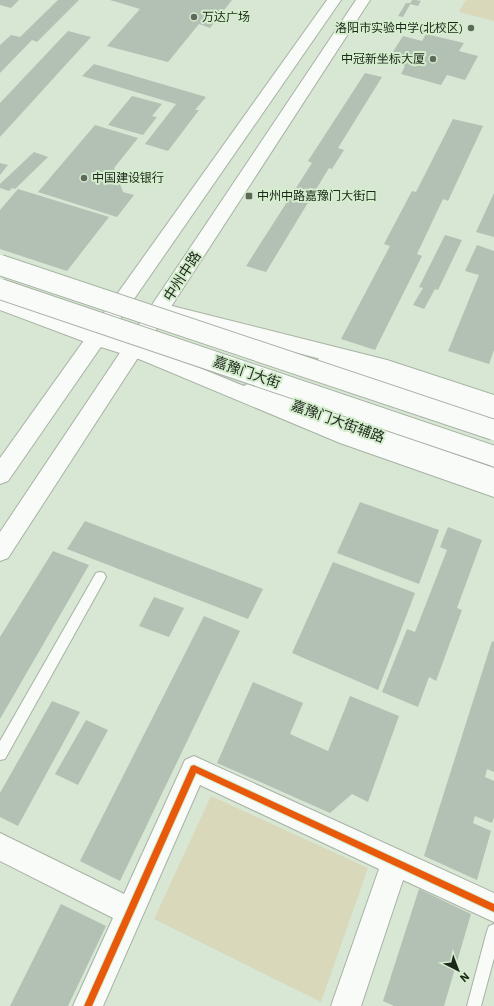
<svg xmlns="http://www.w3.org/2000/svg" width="494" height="1006" font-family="'IBM Plex Sans','Noto Sans SC',sans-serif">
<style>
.green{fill:#dad8ba}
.building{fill:#b3c1b5}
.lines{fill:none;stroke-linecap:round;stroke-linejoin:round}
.lane-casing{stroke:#a7b2a4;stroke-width:2}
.street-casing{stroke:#a7b2a4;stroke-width:2}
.secondary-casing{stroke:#a7b2a4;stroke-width:2}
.primary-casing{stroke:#a7b2a4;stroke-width:2}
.highway-casing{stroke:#a7b2a4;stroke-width:2}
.lane{fill:#f9fbf9;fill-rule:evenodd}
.street{fill:#f9fbf9;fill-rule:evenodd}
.secondary{fill:#f9fbf9;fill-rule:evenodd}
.primary{fill:#f9fbf9;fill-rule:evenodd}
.highway{fill:#f9fbf9;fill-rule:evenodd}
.highway-bridge-casing{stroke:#a7b2a4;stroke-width:22;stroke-linecap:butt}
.highway-bridge{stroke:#f9fbf9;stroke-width:20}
.cycleway-casing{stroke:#d4edcd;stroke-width:2}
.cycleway{fill:#e8590c;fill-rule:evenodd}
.poi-dot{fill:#5e695c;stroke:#d4edcd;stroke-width:1.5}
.labels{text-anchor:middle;stroke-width:4;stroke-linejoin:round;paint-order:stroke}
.far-poi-label{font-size:12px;fill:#1d261b;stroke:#d4edcd;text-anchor:start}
.street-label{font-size:14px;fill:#1d261b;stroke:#d4edcd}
</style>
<rect width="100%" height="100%" fill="#d8e6d4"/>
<g class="green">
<path d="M 466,0 L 494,0 L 494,21 L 459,12 Z"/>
<path d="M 211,796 L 368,868 L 321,1002 L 154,919 Z"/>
</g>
<g class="building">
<path d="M 0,0 L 19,0 L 11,8 L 0,5 Z"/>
<path d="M 58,0 L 79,0 L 37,42 L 32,40 L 0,73 L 0,45 L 11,35 L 20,37 Z"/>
<path d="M 110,0 L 232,0 L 210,28 L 199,24 L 168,62 L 107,46 L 140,9 Z"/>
<path d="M 412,0 L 416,0 L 421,1 L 418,6 L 410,4 Z"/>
<path d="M 406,3 L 411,3 L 403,17 L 398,16 Z"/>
<path d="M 68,31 L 91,37 L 0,137 L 0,103 Z"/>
<path d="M 426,34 L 464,43 L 459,51 L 478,56 L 465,80 L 447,75 L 441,85 L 401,74 L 405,66 L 387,61 L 403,36 L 422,41 Z"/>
<path d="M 94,64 L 206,97 L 195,110 L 199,110 L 168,151 L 145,144 L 176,104 L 82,76 Z"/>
<path d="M 365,73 L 382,77 L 338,148 L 344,150 L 332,169 L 329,168 L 266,272 L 246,266 L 312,163 L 308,161 Z"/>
<path d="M 132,96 L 162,104 L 152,116 L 157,117 L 143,135 L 108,125 Z"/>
<path d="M 453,119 L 483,126 L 448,201 L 443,199 L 417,254 L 422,256 L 375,350 L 341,339 L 390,246 L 384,244 L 412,191 L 416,192 Z"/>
<path d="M 95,125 L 138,138 L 114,168 L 123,192 L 134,195 L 117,217 L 38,192 Z"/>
<path d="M 34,152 L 48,157 L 15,189 L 12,188 L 9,191 L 0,188 L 0,184 Z"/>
<path d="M 0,163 L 8,165 L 0,175 Z"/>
<path d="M 18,189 L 109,217 L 67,271 L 0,249 L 0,210 Z"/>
<path d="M 494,193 L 494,237 L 476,232 Z"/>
<path d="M 445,235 L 462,240 L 438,290 L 435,289 L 424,309 L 413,305 L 423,288 L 419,287 Z"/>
<path d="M 477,245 L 494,251 L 494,350 L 489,364 L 448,351 L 479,275 L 465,271 Z"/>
<path d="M 360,502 L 439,530 L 419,584 L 337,553 Z"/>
<path d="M 85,521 L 263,589 L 248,619 L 67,549 Z"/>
<path d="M 448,527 L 482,540 L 457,608 L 462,610 L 436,681 L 429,677 L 418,707 L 382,692 L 407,629 L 415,632 L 447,550 L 440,547 Z"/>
<path d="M 53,551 L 89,565 L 0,719 L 0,637 Z"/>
<path d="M 333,562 L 415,593 L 378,690 L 292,653 Z"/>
<path d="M 154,597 L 184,608 L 169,637 L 139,626 Z"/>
<path d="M 204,616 L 240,631 L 120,881 L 80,861 Z"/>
<path d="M 492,641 L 494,642 L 494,772 L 487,769 L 485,777 L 494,781 L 494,817 L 492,823 L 475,816 L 473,823 L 491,831 L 477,880 L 424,856 Z"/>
<path d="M 253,682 L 303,703 L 290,734 L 328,751 L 350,696 L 399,716 L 368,802 L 352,794 L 330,813 L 217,763 Z"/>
<path d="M 52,701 L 80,712 L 18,826 L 0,817 L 0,793 Z"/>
<path d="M 86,720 L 108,730 L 78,785 L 55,774 Z"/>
<path d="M 419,889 L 471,914 L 444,1006 L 394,1006 L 383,1001 Z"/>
<path d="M 61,904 L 106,926 L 68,1006 L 10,1006 Z"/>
</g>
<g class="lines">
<g class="lane-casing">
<g id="lane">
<path d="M 100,572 L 104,573 L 106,577 L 104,581 L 5,759 L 0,760 L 0,741 L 96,573 Z"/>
<path d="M 494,924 L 494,958 L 481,1006 L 467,1006 L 487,931 L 489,926 Z"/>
</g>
</g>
<g class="street-casing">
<path id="street" d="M 194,756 L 494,893 L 494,922 L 403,880 L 361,1006 L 331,1006 L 379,869 L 200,785 L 103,1006 L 73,1006 L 113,918 L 0,861 L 0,833 L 124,894 L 185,760 Z"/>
</g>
<g class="secondary-casing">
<g id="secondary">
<path d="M 0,296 L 100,332 L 159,350 L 162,355 L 159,360 L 152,363 L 88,343 L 0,310 Z"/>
<path d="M 326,355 L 494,410 L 494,426 L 319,368 L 316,363 L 319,358 Z"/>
<path d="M 252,383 L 494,468 L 494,486 L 245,397 L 242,391 L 245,385 Z"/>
</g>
</g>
<g class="primary-casing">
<g id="primary">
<path d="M 327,0 L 341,0 L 8,481 L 0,484 L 0,458 Z"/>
<path d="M 356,0 L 370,0 L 8,558 L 0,561 L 0,532 Z"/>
</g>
</g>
<g class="highway-casing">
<g id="highway">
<path d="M 160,303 L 387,360 L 494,395 L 494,411 L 386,376 L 153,315 L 150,310 L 153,305 Z"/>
<path d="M 134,341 L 354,431 L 494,479 L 494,497 L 340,443 L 127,354 L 124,349 L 127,344 Z"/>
</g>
</g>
<use href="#lane" class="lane"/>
<use href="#street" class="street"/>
<use href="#secondary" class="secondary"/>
<use href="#primary" class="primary"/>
<use href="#highway" class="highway"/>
<g class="highway-bridge-casing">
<g id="highway-bridge">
<path d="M 0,265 L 494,430"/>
<path d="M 0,289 L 494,456"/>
</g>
</g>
<use href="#highway-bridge" class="highway-bridge"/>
<g class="cycleway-casing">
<path id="cycleway" d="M 194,765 L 494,904 L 494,912 L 196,773 L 92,1006 L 84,1006 L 191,766 Z"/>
</g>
<use href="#cycleway" class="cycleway"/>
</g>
<g class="poi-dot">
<circle cx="194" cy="17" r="4"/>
<circle cx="471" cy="28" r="4"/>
<circle cx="433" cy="59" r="4"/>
<circle cx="84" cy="178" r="4"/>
<rect x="245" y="192" width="8" height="8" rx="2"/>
</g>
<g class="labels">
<g class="far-poi-label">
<text x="202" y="21">万达广场</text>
<text x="463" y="32" text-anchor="end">洛阳市实验中学(北校区)</text>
<text x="425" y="63" text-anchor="end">中冠新坐标大厦</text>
<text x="92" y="182">中国建设银行</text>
<text x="257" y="200">中州中路嘉豫门大街口</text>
</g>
<g class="street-label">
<text transform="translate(182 276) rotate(-57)" y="5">中州中路</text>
<text transform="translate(247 372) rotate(19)" y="5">嘉豫门大街</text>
<text transform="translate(338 421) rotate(20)" y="5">嘉豫门大街辅路</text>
</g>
</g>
<g transform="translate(458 970) rotate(138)" stroke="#d4edcd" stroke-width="3" paint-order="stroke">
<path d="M0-3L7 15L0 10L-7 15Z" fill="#1d261b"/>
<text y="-6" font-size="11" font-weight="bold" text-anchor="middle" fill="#1d261b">N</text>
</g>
</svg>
